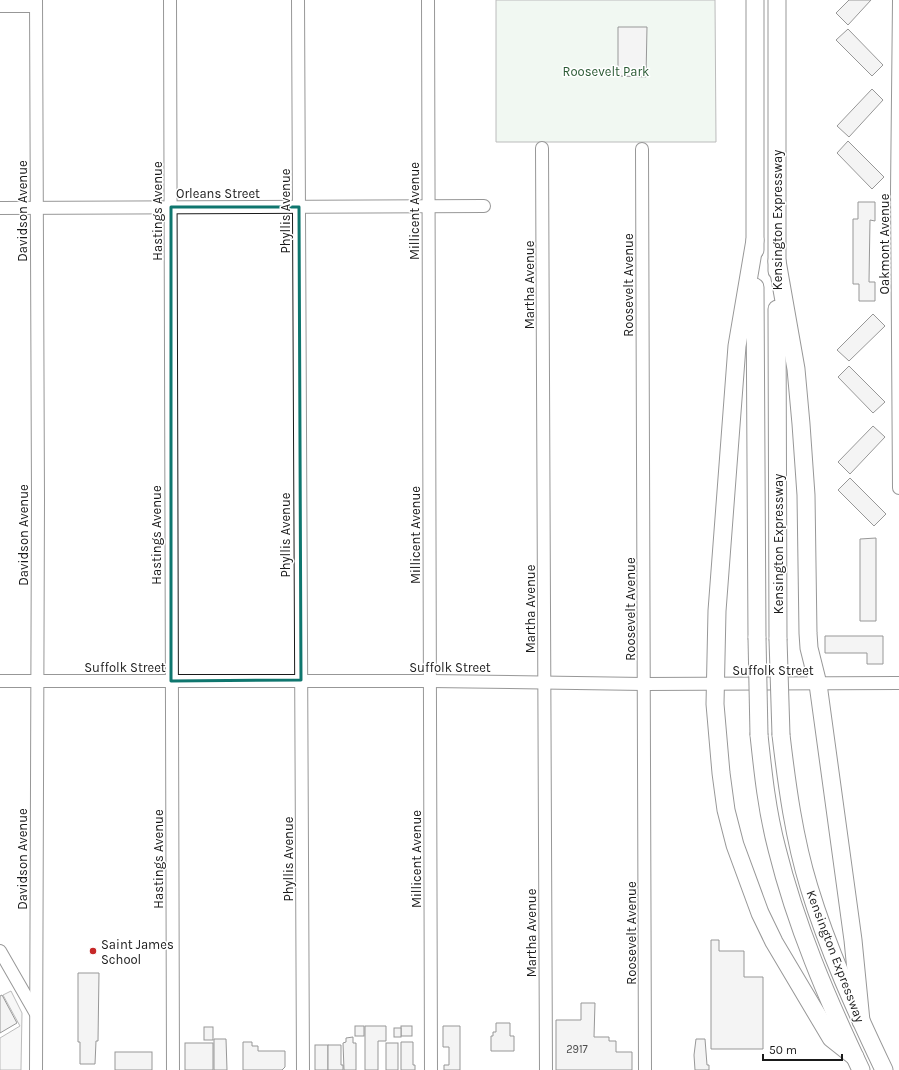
<svg xmlns="http://www.w3.org/2000/svg" width="899" height="1070" font-family="Karla,sans-serif">
<style>
.green{fill:#e0efe3;stroke:#6a6a6a}
.parking{fill:#ededed;stroke:#6a6a6a}
.building{fill:#e6e6e6;stroke:#1a1a1a}
.lines{fill:none;stroke-linecap:round;stroke-linejoin:round}
.minor-casing{stroke:#1a1a1a;stroke-width:14}
.highway-casing{stroke:#1a1a1a;stroke-width:19}
.minor{stroke:#fff;stroke-width:12}
.highway{stroke:#fff;stroke-width:17}
.highway-bridge-casing{stroke:#1a1a1a;stroke-width:19;stroke-linecap:butt}
.highway-bridge{stroke:#fff;stroke-width:17}
.marked{fill:none;stroke:#0f766e;stroke-width:3;stroke-linejoin:round}
.poi-dot{fill:#c62828;stroke:#fff;stroke-width:1.5}
.labels{text-anchor:middle;stroke-width:3;stroke-linejoin:round;paint-order:stroke}
.number-label{font-size:11px;fill:#4d4d4d}
.park-label{font-size:13px;fill:#2b5a34;stroke:#fff}
.street-label{font-size:13px;fill:#1a1a1a;stroke:#fff}
.poi-label{font-size:13px;fill:#1a1a1a;stroke:#fff;text-anchor:start}
</style>
<rect width="100%" height="100%" fill="#fff"/>
<path class="green" d="M 496,0 L 715,0 L 716,142 L 496,142 Z"/>
<path class="parking" d="M 11,991 L 22,1013 L 21,1068 L 21,1070 L 0,1070 L 0,1038 L 20,1026 L 3,995 Z"/>
<g class="building">
<path d="M 849,0 L 871,0 L 848,25 L 836,13 Z"/>
<path d="M 618,27 L 647,27 L 646,77 L 618,76 Z"/>
<path d="M 848,29 L 883,65 L 872,76 L 836,40 Z"/>
<path d="M 872,89 L 883,100 L 849,137 L 837,126 Z"/>
<path d="M 848,141 L 884,177 L 872,189 L 837,153 Z"/>
<path d="M 858,202 L 875,202 L 875,221 L 870,220 L 869,282 L 875,282 L 875,301 L 859,301 L 859,284 L 853,284 L 853,219 L 858,219 Z"/>
<path d="M 873,314 L 885,326 L 849,361 L 837,350 Z"/>
<path d="M 849,366 L 885,402 L 873,413 L 838,377 Z"/>
<path d="M 873,426 L 885,437 L 850,474 L 838,462 Z"/>
<path d="M 850,478 L 886,514 L 874,526 L 838,490 Z"/>
<path d="M 876,538 L 876,621 L 860,621 L 860,539 Z"/>
<path d="M 825,636 L 883,636 L 883,664 L 867,664 L 867,653 L 825,653 Z"/>
<path d="M 711,940 L 719,940 L 719,951 L 744,951 L 744,977 L 763,977 L 763,1049 L 711,1049 Z"/>
<path d="M 78,973 L 99,973 L 98,1041 L 96,1041 L 95,1064 L 80,1064 L 80,1042 L 78,1042 Z"/>
<path d="M 2,995 L 17,1023 L 0,1033 L 0,996 Z"/>
<path d="M 581,1003 L 595,1003 L 594,1037 L 609,1037 L 609,1041 L 616,1041 L 616,1052 L 632,1052 L 632,1070 L 556,1070 L 556,1020 L 581,1020 Z"/>
<path d="M 496,1023 L 510,1023 L 510,1036 L 514,1036 L 514,1051 L 491,1051 L 491,1036 L 493,1036 L 493,1032 L 496,1032 Z"/>
<rect x="355" y="1026" width="9" height="10"/>
<path d="M 365,1026 L 386,1026 L 386,1041 L 378,1041 L 378,1070 L 365,1070 Z"/>
<rect x="401" y="1026" width="11" height="10"/>
<path d="M 443,1026 L 460,1026 L 460,1070 L 444,1070 L 444,1065 L 449,1065 L 449,1047 L 443,1047 Z"/>
<rect x="204" y="1027" width="9" height="13"/>
<rect x="394" y="1028" width="7" height="9"/>
<path d="M 353,1037 L 353,1043 L 356,1043 L 356,1070 L 344,1070 L 343,1043 L 346,1042 L 346,1038 Z"/>
<path d="M 214,1039 L 226,1039 L 227,1070 L 214,1070 Z"/>
<path d="M 696,1039 L 705,1039 L 707,1065 L 709,1065 L 709,1070 L 695,1070 L 694,1055 Z"/>
<path d="M 243,1042 L 252,1042 L 252,1046 L 258,1046 L 258,1051 L 285,1051 L 285,1067 L 282,1070 L 243,1070 Z"/>
<path d="M 401,1042 L 413,1042 L 413,1065 L 415,1065 L 415,1070 L 401,1070 Z"/>
<rect x="185" y="1043" width="28" height="27"/>
<rect x="386" y="1043" width="12" height="27"/>
<rect x="315" y="1045" width="13" height="25"/>
<path d="M 328,1045 L 341,1045 L 341,1065 L 343,1065 L 343,1070 L 328,1070 Z"/>
<rect x="115" y="1052" width="37" height="18"/>
</g>
<g class="lines">
<g class="minor-casing">
<g id="minor">
<path d="M 170,0 L 173,1070"/>
<path d="M 298,0 L 303,1070"/>
<path d="M 428,0 L 431,1070"/>
<path d="M 899,1 L 897,191 L 899,488"/>
<path d="M 0,6 L 36,6"/>
<path d="M 542,148 L 546,1070"/>
<path d="M 642,149 L 645,1070"/>
<path d="M 0,208 L 484,206"/>
<path d="M 0,681 L 430,681 L 644,684 L 899,683"/>
<path d="M 0,951 L 35,1012"/>
<path d="M 36,1070 L 38,499 L 36,0"/>
</g>
</g>
<g class="highway-casing">
<g id="highway">
<path d="M 777,0 L 777,271"/>
<path d="M 755,240 L 737,346 L 717,611 L 715,704 L 721,773 L 726,810 L 735,845 L 760,913 L 774,942 L 831,1038 L 855,1057"/>
<path d="M 755,250 L 755,0"/>
<path d="M 777,261 L 796,369 L 801,424 L 806,495 L 808,633 L 809,648 L 818,684 L 853,940 L 861,1021"/>
<path d="M 755,287 L 757,638"/>
<path d="M 777,309 L 778,639"/>
<path d="M 759,735 C 763,773 767,811 777,849 C 796,926 827,998 861,1070"/>
<path d="M 781,735 C 787,786 794,838 809,887 C 828,950 856,1011 884,1070"/>
</g>
</g>
<use href="#minor" class="minor"/>
<use href="#highway" class="highway"/>
<g class="highway-bridge-casing">
<g id="highway-bridge">
<path d="M 757,638 L 759,735"/>
<path d="M 778,639 L 781,735"/>
</g>
</g>
<use href="#highway-bridge" class="highway-bridge"/>
</g>
<path d="M0 0H899V1070H0ZM 171,207 L 299,207 L 301,680 L 171,681 Z" fill="#fff" fill-opacity=".55" fill-rule="evenodd"/>
<path class="marked" d="M 171,207 L 299,207 L 301,680 L 171,681 Z"/>
<circle class="poi-dot" cx="93" cy="951" r="4"/>
<g class="labels">
<g class="number-label">
<text x="577" y="1053">2917</text>
</g>
<g class="park-label">
<text x="606" y="76">Roosevelt Park</text>
</g>
<g class="street-label">
<text x="218" y="198">Orleans Street</text>
<text transform="translate(22 211) rotate(-90)" y="5">Davidson Avenue</text>
<text transform="translate(157 211) rotate(-90)" y="5">Hastings Avenue</text>
<text transform="translate(285 211) rotate(-90)" y="5">Phyllis Avenue</text>
<text transform="translate(414 211) rotate(-90)" y="5">Millicent Avenue</text>
<text transform="translate(777 220) rotate(-90)" y="5">Kensington Expressway</text>
<text transform="translate(884 244) rotate(-90)" y="5">Oakmont Avenue</text>
<text transform="translate(529 285) rotate(-90)" y="5">Martha Avenue</text>
<text transform="translate(628 285) rotate(-90)" y="5">Roosevelt Avenue</text>
<text transform="translate(23 535) rotate(-90)" y="5">Davidson Avenue</text>
<text transform="translate(156 535) rotate(-90)" y="5">Hastings Avenue</text>
<text transform="translate(285 535) rotate(-90)" y="5">Phyllis Avenue</text>
<text transform="translate(415 535) rotate(-90)" y="5">Millicent Avenue</text>
<text transform="translate(778 544) rotate(-90)" y="5">Kensington Expressway</text>
<text transform="translate(530 609) rotate(-90)" y="5">Martha Avenue</text>
<text transform="translate(630 609) rotate(-90)" y="5">Roosevelt Avenue</text>
<text x="125" y="672">Suffolk Street</text>
<text x="450" y="672">Suffolk Street</text>
<text x="773" y="675">Suffolk Street</text>
<text transform="translate(22 859) rotate(-90)" y="5">Davidson Avenue</text>
<text transform="translate(158 859) rotate(-90)" y="5">Hastings Avenue</text>
<text transform="translate(288 859) rotate(-90)" y="5">Phyllis Avenue</text>
<text transform="translate(416 859) rotate(-90)" y="5">Millicent Avenue</text>
<text transform="translate(531 933) rotate(-90)" y="5">Martha Avenue</text>
<text transform="translate(631 933) rotate(-90)" y="5">Roosevelt Avenue</text>
<text transform="translate(836 956) rotate(69)" y="5">Kensington Expressway</text>
</g>
<g class="poi-label">
<text x="101" y="949">Saint James<tspan x="101" dy="15">School</tspan></text>
</g>
</g>
<path d="M763 1054v6h79v-6" fill="none" stroke="#1a1a1a" stroke-width="2"/>
<text x="769" y="1054" font-size="12" fill="#1a1a1a" stroke="#ffffff" stroke-width="3" paint-order="stroke">50 m</text>
</svg>
